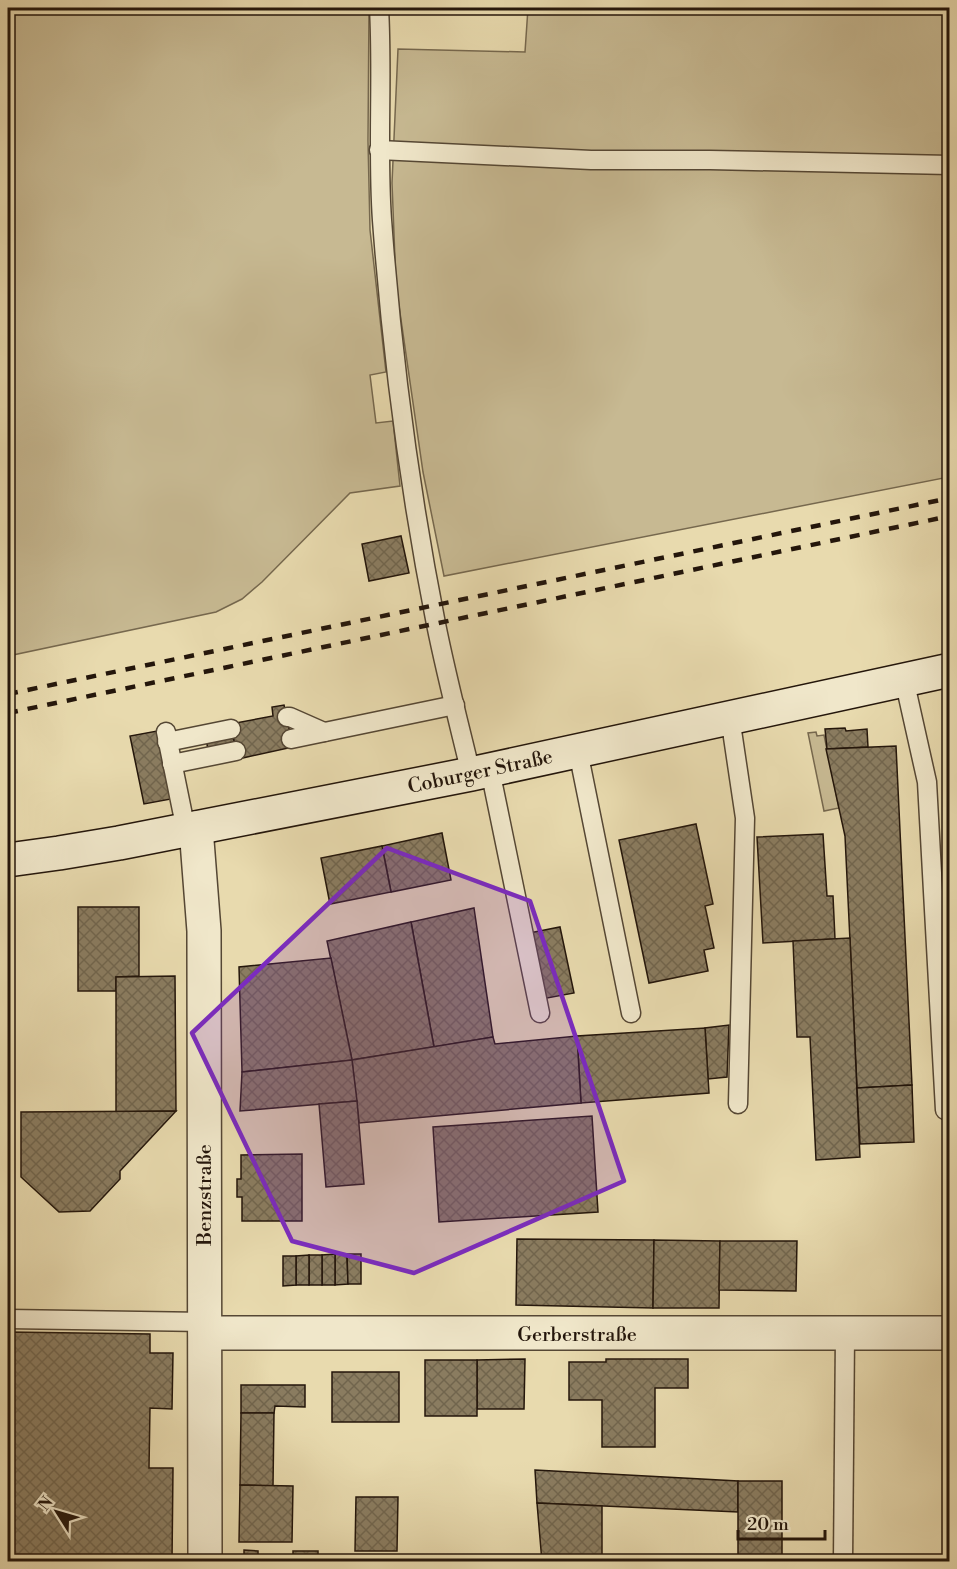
<svg xmlns="http://www.w3.org/2000/svg" width="957" height="1569" font-family="'Libre Bodoni',serif">
<style>
.green{fill:#c7b992;stroke:#76684e;stroke-width:1.5}
.building{fill:url(#building-cross-hatch);stroke:#24160b;stroke-width:1.5}
.lines{fill:none;stroke-linecap:round;stroke-linejoin:round}
.lane-casing{stroke:#554734;stroke-width:21}
.street-casing{stroke:#554734;stroke-width:36}
.secondary-casing{stroke:#24160b;stroke-width:36}
.lane{stroke:#f0e7ca;stroke-width:18}
.street{stroke:#f0e7ca;stroke-width:33}
.secondary{stroke:#f0e7ca;stroke-width:33}
.rail{stroke:#24160b;stroke-width:4.5;stroke-dasharray:10 10;stroke-linecap:butt}
.marked{fill:#7b2cbf;fill-opacity:0.2;stroke:#7b2cbf;stroke-width:4.5;stroke-linejoin:round}
.labels{text-anchor:middle;stroke-width:4.5;stroke-linejoin:round;paint-order:stroke}
.street-label{font-size:20px;fill:#24160b;stroke:#f0e7ca}
</style>
<defs>
<pattern id="building-cross-hatch" width="8" height="8" patternUnits="userSpaceOnUse" patternTransform="scale(1.5)"><rect width="8" height="8" fill="#8a7c60"/><path d="M0 0l8 8M0 8l8-8" fill="none" stroke="#71654d"/></pattern>
</defs>
<rect width="100%" height="100%" fill="#e8daae"/>
<filter id="stains"><feTurbulence type="fractalNoise" baseFrequency=".00333" numOctaves="4"/><feColorMatrix values="0 0 0 0 .2 0 0 0 0 .09 0 0 0 0 .02 0 0 0 .5 -.17"/></filter>
<radialGradient id="worn" r=".72"><stop offset=".6" stop-color="#630" stop-opacity="0"/><stop offset="1" stop-color="#630" stop-opacity=".3"/></radialGradient>
<g class="green">
<path d="M 8,8 L 369,8 L 368,141 L 370,230 L 386,372 L 370,375 L 376,423 L 393,421 L 400,486 L 350,493 L 262,582 L 242,599 L 216,612 L 8,656 Z"/>
<path d="M 528,8 L 949,8 L 949,477 L 444,576 L 423,472 L 396,285 L 392,183 L 398,49 L 525,52 Z"/>
<path d="M 816,732 L 817,736 L 824,735 L 839,808 L 824,811 L 808,733 Z"/>
</g>
<g class="building">
<path d="M 401,536 L 409,573 L 369,581 L 362,544 Z"/>
<path d="M 284,705 L 293,747 L 238,759 L 230,724 L 273,716 L 272,707 Z"/>
<path d="M 845,728 L 846,731 L 867,729 L 868,747 L 827,749 L 825,729 Z"/>
<path d="M 157,731 L 171,799 L 144,804 L 130,736 Z"/>
<path d="M 232,733 L 235,745 L 208,750 L 206,738 Z"/>
<path d="M 896,746 L 912,1085 L 857,1088 L 845,836 L 826,749 Z"/>
<path d="M 696,824 L 713,904 L 705,906 L 714,948 L 704,950 L 708,971 L 649,983 L 619,840 Z"/>
<path d="M 442,833 L 451,880 L 391,892 L 382,846 Z"/>
<path d="M 823,834 L 827,896 L 833,896 L 835,939 L 763,943 L 757,837 Z"/>
<path d="M 382,846 L 391,892 L 330,904 L 321,858 Z"/>
<path d="M 78,907 L 139,907 L 139,976 L 116,977 L 116,991 L 78,991 Z"/>
<path d="M 474,908 L 493,1037 L 434,1047 L 411,922 Z"/>
<path d="M 411,922 L 434,1047 L 352,1060 L 327,941 Z"/>
<path d="M 560,927 L 574,993 L 542,999 L 529,933 Z"/>
<path d="M 850,938 L 860,1157 L 816,1160 L 810,1037 L 797,1037 L 793,941 Z"/>
<path d="M 331,958 L 352,1060 L 242,1072 L 239,967 Z"/>
<path d="M 175,976 L 176,1111 L 116,1112 L 116,977 Z"/>
<path d="M 729,1025 L 727,1077 L 708,1079 L 705,1028 Z"/>
<path d="M 705,1028 L 709,1093 L 581,1103 L 577,1036 Z"/>
<path d="M 577,1036 L 581,1103 L 359,1123 L 352,1060 L 493,1037 L 495,1044 Z"/>
<path d="M 352,1060 L 357,1101 L 240,1111 L 242,1072 Z"/>
<path d="M 912,1085 L 914,1142 L 860,1144 L 857,1088 Z"/>
<path d="M 357,1101 L 364,1184 L 326,1187 L 319,1104 Z"/>
<path d="M 176,1111 L 120,1171 L 120,1179 L 90,1211 L 59,1212 L 21,1177 L 21,1112 Z"/>
<path d="M 592,1116 L 598,1212 L 439,1222 L 433,1127 Z"/>
<path d="M 302,1154 L 302,1221 L 242,1221 L 242,1197 L 237,1197 L 237,1179 L 241,1179 L 241,1155 Z"/>
<path d="M 517,1239 L 654,1240 L 653,1308 L 516,1305 Z"/>
<path d="M 654,1240 L 720,1241 L 719,1308 L 653,1308 Z"/>
<path d="M 720,1241 L 797,1241 L 796,1291 L 719,1290 Z"/>
<path d="M 335,1254 L 347,1254 L 348,1284 L 335,1285 Z"/>
<path d="M 335,1254 L 335,1285 L 322,1285 L 322,1255 Z"/>
<path d="M 347,1254 L 361,1254 L 361,1284 L 348,1284 Z"/>
<rect x="309" y="1255" width="13" height="30"/>
<path d="M 309,1255 L 309,1285 L 296,1285 L 296,1256 Z"/>
<path d="M 283,1256 L 296,1256 L 296,1285 L 283,1286 Z"/>
<path d="M 8,1332 L 150,1334 L 150,1353 L 173,1353 L 172,1409 L 150,1408 L 149,1468 L 173,1468 L 172,1562 L 8,1562 Z"/>
<path d="M 525,1359 L 524,1409 L 477,1409 L 477,1360 Z"/>
<path d="M 606,1359 L 688,1359 L 688,1388 L 655,1388 L 655,1447 L 602,1447 L 602,1400 L 569,1400 L 569,1362 L 606,1362 Z"/>
<rect x="425" y="1360" width="52" height="56"/>
<rect x="332" y="1372" width="67" height="50"/>
<path d="M 241,1385 L 305,1385 L 305,1407 L 275,1406 L 274,1413 L 241,1413 Z"/>
<path d="M 241,1413 L 274,1413 L 273,1486 L 240,1485 Z"/>
<path d="M 535,1470 L 738,1481 L 738,1512 L 537,1503 Z"/>
<rect x="738" y="1481" width="44" height="81"/>
<path d="M 240,1485 L 293,1486 L 292,1542 L 239,1542 Z"/>
<path d="M 356,1497 L 398,1497 L 397,1551 L 355,1551 Z"/>
<path d="M 537,1503 L 602,1506 L 602,1562 L 542,1562 Z"/>
<path d="M 244,1550 L 258,1551 L 258,1562 L 244,1562 Z"/>
<rect x="293" y="1551" width="25" height="11"/>
</g>
<g class="lines">
<g class="lane-casing">
<g id="lane">
<path d="M 379,8 C 383,78 377,149 382,220 C 392,354 410,493 436,624 C 446,674 459,724 471,774"/>
<path d="M 379,150 L 591,160 L 710,160 L 950,165"/>
<path d="M 904,679 L 927,782 L 945,1110"/>
<path d="M 287,717 L 290,717 L 324,732"/>
<path d="M 730,717 L 745,818 L 738,1104"/>
<path d="M 166,732 L 186,830"/>
<path d="M 291,739 L 455,705"/>
<path d="M 167,742 L 231,729"/>
<path d="M 578,751 L 631,1013"/>
<path d="M 172,764 L 236,751"/>
<path d="M 490,770 L 540,1013"/>
<path d="M 8,1319 L 205,1322"/>
<path d="M 843,1562 L 845,1334"/>
</g>
</g>
<g class="street-casing">
<g id="street">
<path d="M 196,828 L 204,931 L 205,1562"/>
<path d="M 205,1333 L 950,1333"/>
</g>
</g>
<g class="secondary-casing">
<path id="secondary" d="M 8,860 L 59,853 L 119,843 L 471,774 L 950,670"/>
</g>
<use href="#lane" class="lane"/>
<use href="#street" class="street"/>
<use href="#secondary" class="secondary"/>
<g class="rail">
<path d="M 8,694 L 950,498"/>
<path d="M 8,713 L 950,516"/>
</g>
</g>
<path class="marked" d="M 387,848 L 530,901 L 624,1181 L 414,1273 L 292,1241 L 192,1033 Z"/>
<g class="labels">
<g class="street-label">
<text transform="translate(480 771) rotate(-12)" y="7">Coburger Straße</text>
<text transform="translate(204 1195) rotate(-90)" y="7">Benzstraße</text>
<text x="577" y="1341">Gerberstraße</text>
</g>
</g>
<rect width="957" height="1569" fill="none" stroke="#e8daae" stroke-width="30"/>
<rect x="9" y="9" width="939" height="1551" fill="none" stroke="#24160b" stroke-width="3"/>
<rect x="15" y="15" width="927" height="1539" fill="none" stroke="#24160b" stroke-width="1.5"/>
<g transform="translate(57 1512) rotate(307)" stroke="#f0e7ca" stroke-width="4.5" paint-order="stroke">
<path d="M0-4.5L10 22L0 15L-10 22Z" fill="#24160b"/>
<text y="-9" font-size="16" font-weight="bold" text-anchor="middle" fill="#24160b">N</text>
</g>
<path d="M738 1530v9h87v-9" fill="none" stroke="#24160b" stroke-width="3"/>
<text x="747" y="1530" font-size="18" fill="#24160b" stroke="#f0e7ca" stroke-width="4.5" paint-order="stroke">20 m</text>
<rect width="100%" height="100%" filter="url(#stains)"/>
<rect width="100%" height="100%" fill="url(#worn)"/>
</svg>
